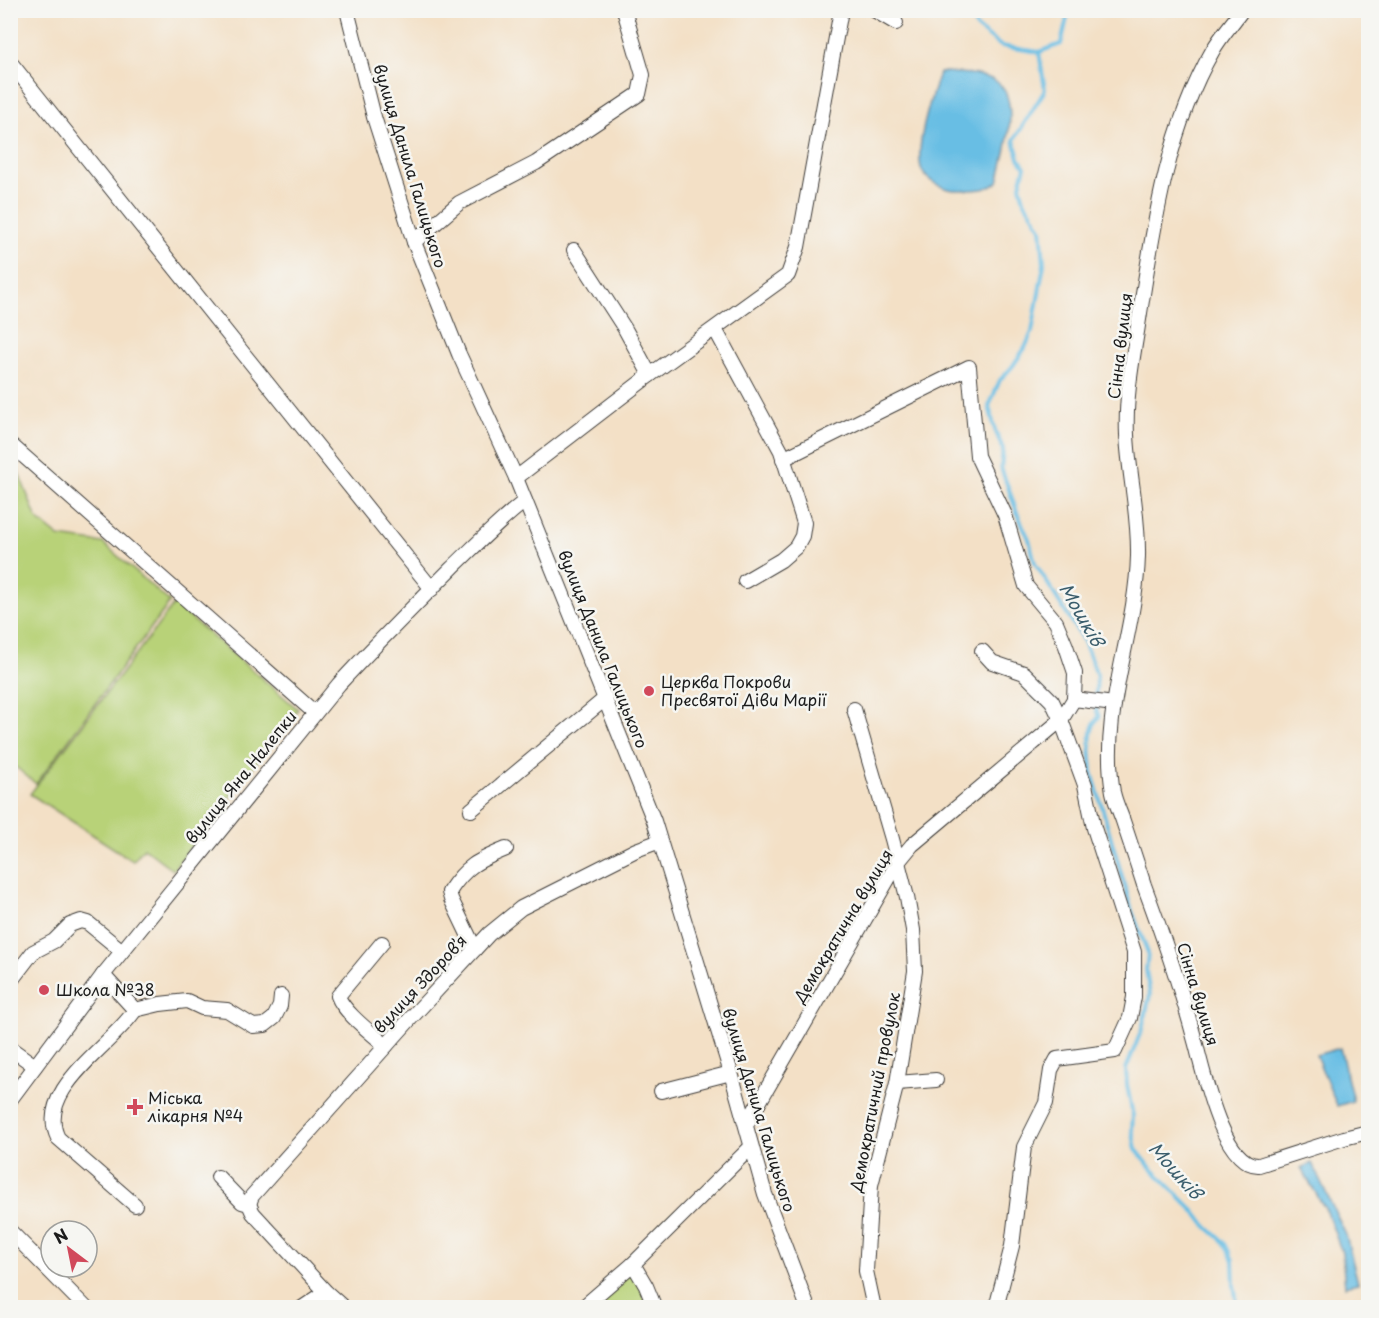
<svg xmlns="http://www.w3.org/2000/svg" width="1379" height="1318" font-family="'Playpen Sans',sans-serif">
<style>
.green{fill:#b8d278;stroke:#6a774a;stroke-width:1.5}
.water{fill:#67bee4;stroke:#426d80;stroke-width:1.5}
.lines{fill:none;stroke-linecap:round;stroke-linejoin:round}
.stream{stroke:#67bee4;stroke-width:4}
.minor-casing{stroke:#3c3936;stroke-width:16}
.minor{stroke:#fff;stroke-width:14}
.poi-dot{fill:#d1495b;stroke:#f6f6f2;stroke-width:2}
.labels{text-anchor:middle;stroke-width:5;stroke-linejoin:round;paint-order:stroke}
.street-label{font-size:16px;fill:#1c1c1c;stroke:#f6f6f2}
.poi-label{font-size:16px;fill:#1c1c1c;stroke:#f6f6f2;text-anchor:start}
.water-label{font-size:18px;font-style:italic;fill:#3a5d6c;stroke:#f6f6f2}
</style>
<rect width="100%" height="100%" fill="#f6f6f2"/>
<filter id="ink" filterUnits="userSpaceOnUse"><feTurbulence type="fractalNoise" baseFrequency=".0167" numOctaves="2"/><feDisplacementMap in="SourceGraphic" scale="12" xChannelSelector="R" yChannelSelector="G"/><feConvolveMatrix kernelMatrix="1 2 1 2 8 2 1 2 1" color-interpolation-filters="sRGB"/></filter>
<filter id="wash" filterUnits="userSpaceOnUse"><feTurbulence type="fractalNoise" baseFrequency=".008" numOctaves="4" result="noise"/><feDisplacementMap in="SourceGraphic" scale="24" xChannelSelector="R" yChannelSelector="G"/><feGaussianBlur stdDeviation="1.35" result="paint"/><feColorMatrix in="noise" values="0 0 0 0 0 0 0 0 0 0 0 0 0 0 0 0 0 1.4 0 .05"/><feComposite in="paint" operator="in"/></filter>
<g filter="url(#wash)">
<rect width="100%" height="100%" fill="#f3e0c6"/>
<g class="green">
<path d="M 11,458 L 14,461 L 37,519 L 59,537 L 103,543 L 170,602 L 36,784 L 11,763 Z"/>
<path d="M 174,604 L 298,709 L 173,870 L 144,848 L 133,861 L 30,794 Z"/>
<path d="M 637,1265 L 660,1308 L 591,1308 Z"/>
</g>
<g class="water">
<path d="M 946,72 C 962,74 984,73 997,82 C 1022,100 1004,157 998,182 C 985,192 971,190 954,190 C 943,189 924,180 921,168 C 915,145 932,95 939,73 Z"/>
<path d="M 1340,1048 L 1353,1101 L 1337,1106 L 1316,1055 Z"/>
<path d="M 1312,1163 L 1346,1235 L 1358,1283 L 1345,1286 L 1342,1253 L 1327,1212 L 1301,1168 Z"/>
</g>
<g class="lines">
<g class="stream">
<path d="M 965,10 L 977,28 L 1001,46 L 1039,52 L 1061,44 L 1069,10"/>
<path d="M 1039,52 L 1045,90 L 1014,140 L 1019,158 L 1025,167 L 1020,185 L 1024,201 L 1041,228 L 1044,264 L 1032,332 L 1025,348 L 1012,367 L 1000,380 L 989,406 L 995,430 L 1003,449 L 1001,468 L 1018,515 L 1029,539 L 1035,563 L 1084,642 L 1097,675 L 1095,706 L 1099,717 C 1086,730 1091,754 1092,772 L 1132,911 L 1148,953 L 1146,970 L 1150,995 L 1142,1029 L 1126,1069 L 1127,1085 L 1133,1116 L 1132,1129 L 1136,1149 L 1151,1168 L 1195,1212 L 1205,1225 L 1224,1242 L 1233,1260 L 1234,1286 L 1238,1308"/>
</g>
</g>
</g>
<g filter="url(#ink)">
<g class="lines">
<g class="minor-casing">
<g id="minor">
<path d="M 347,10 L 374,117 L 414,242 L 459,354 L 516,478 L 654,821 L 731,1073 L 765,1194 L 808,1308"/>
<path d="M 874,10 L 896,23"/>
<path d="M 1242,10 C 1232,24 1221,36 1213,50 C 1167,130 1154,224 1140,313 C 1134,353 1125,394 1127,435 C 1129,475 1139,515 1138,556 C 1136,635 1099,712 1113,792 C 1115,802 1120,812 1123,821 C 1130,842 1137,863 1144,885 C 1163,936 1181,988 1195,1041 C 1203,1069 1222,1167 1259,1165 L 1344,1138 L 1368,1132"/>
<path d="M 10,62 L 432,589"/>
<path d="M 414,242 L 459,203 L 536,163 L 639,94 L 643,75 L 624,10"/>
<path d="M 574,250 L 625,329 L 650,375"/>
<path d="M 715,329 L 781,451 L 804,523 L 802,536 L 796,547 L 781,560 L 745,581"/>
<path d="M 10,444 L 315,713"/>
<path d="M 783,459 L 969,367 L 977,456 L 1005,515 L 1026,586 L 1056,622 L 1066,646 L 1075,673 L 1074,699"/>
<path d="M 516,478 L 650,375 L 788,275 L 798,247 L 841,10"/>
<path d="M 982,651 L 992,662 L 1024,673 L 1052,701 L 1061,720 L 1085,785 L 1094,828 L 1134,952 L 1134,997 L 1130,1018 L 1115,1051 L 1057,1059 L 1051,1070 L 1046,1103 L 1024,1147 L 1012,1246 L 996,1308"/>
<path d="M 854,709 L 892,839 L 907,897 L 913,930 L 915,971 L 897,1083 L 871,1185 L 866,1271 L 874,1308"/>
<path d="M 471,810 L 606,698"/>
<path d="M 382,943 L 338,996 C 344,1013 373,1034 386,1046"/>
<path d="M 475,949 L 451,899 L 449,892 C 466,866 477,861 506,849"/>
<path d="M 103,975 L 135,1010 L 160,1004 L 187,1001 L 202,1008 L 227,1010 L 253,1026 L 265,1025 L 274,1018 L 280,1006 L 281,996"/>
<path d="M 10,982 L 33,952 L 54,941 L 70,925 L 81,921 L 88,923 L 122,951"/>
<path d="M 10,1048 L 35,1066"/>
<path d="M 897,1083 L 936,1080"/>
<path d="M 661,1091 L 731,1073"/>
<path d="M 10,1100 L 103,975 L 339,684 C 375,645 413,607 451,569 C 475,546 499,521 525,501"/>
<path d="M 746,1125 L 898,862 L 912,845 L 1061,720 L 1074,699 L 1114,704"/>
<path d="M 218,1177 L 242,1202 L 249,1204 L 253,1213 L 326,1292 L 344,1308"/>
<path d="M 249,1204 L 252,1196 L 411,1018 L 489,934 L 521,908 L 636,850 L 660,841"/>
<path d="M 135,1205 L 58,1138 C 34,1090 113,1045 135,1010"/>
<path d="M 10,1231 L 86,1308"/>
<path d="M 633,1264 L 646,1286 L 655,1308"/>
<path d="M 302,1308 L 326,1292"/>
<path d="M 582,1308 L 633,1264 L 751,1147"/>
</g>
</g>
<use href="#minor" class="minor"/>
</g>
</g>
<g class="poi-dot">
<circle cx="649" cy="691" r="6"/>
<circle cx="44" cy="990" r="6"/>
<path d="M132 1098h6v6h6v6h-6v6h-6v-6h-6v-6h6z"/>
</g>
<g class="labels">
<g class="street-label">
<text transform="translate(410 166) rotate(73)" y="6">вулиця Данила Галицького</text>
<text transform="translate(1120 346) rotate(-83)" y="6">Сінна вулиця</text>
<text transform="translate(603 649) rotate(68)" y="6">вулиця Данила Галицького</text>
<text transform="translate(241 777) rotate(-51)" y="6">вулиця Яна Налепки</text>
<text transform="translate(843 926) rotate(-59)" y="6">Демократична вулиця</text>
<text transform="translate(420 984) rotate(-47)" y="6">вулиця Здоровʼя</text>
<text transform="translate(1198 994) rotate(73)" y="6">Сінна вулиця</text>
<text transform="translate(875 1092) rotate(-79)" y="6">Демократичний провулок</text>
<text transform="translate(759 1110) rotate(73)" y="6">вулиця Данила Галицького</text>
</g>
<g class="poi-label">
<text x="661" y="688">Церква Покрови<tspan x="661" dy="18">Пресвятої Діви Марії</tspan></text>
<text x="56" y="996">Школа №38</text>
<text x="148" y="1104">Міська<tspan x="148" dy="18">лікарня №4</tspan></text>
</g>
<g class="water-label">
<text transform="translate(1081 615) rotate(60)" y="6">Мошків</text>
<text transform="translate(1175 1171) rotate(48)" y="6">Мошків</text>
</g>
</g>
<rect width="1379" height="1318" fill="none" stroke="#f6f6f2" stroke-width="36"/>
<g transform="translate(69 1249) rotate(328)"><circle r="28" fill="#f6f6f2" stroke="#9f9f9c" stroke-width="1.5"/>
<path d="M0-4.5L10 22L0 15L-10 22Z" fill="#d1495b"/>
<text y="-9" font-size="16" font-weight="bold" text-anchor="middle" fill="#1c1c1c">N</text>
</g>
</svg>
